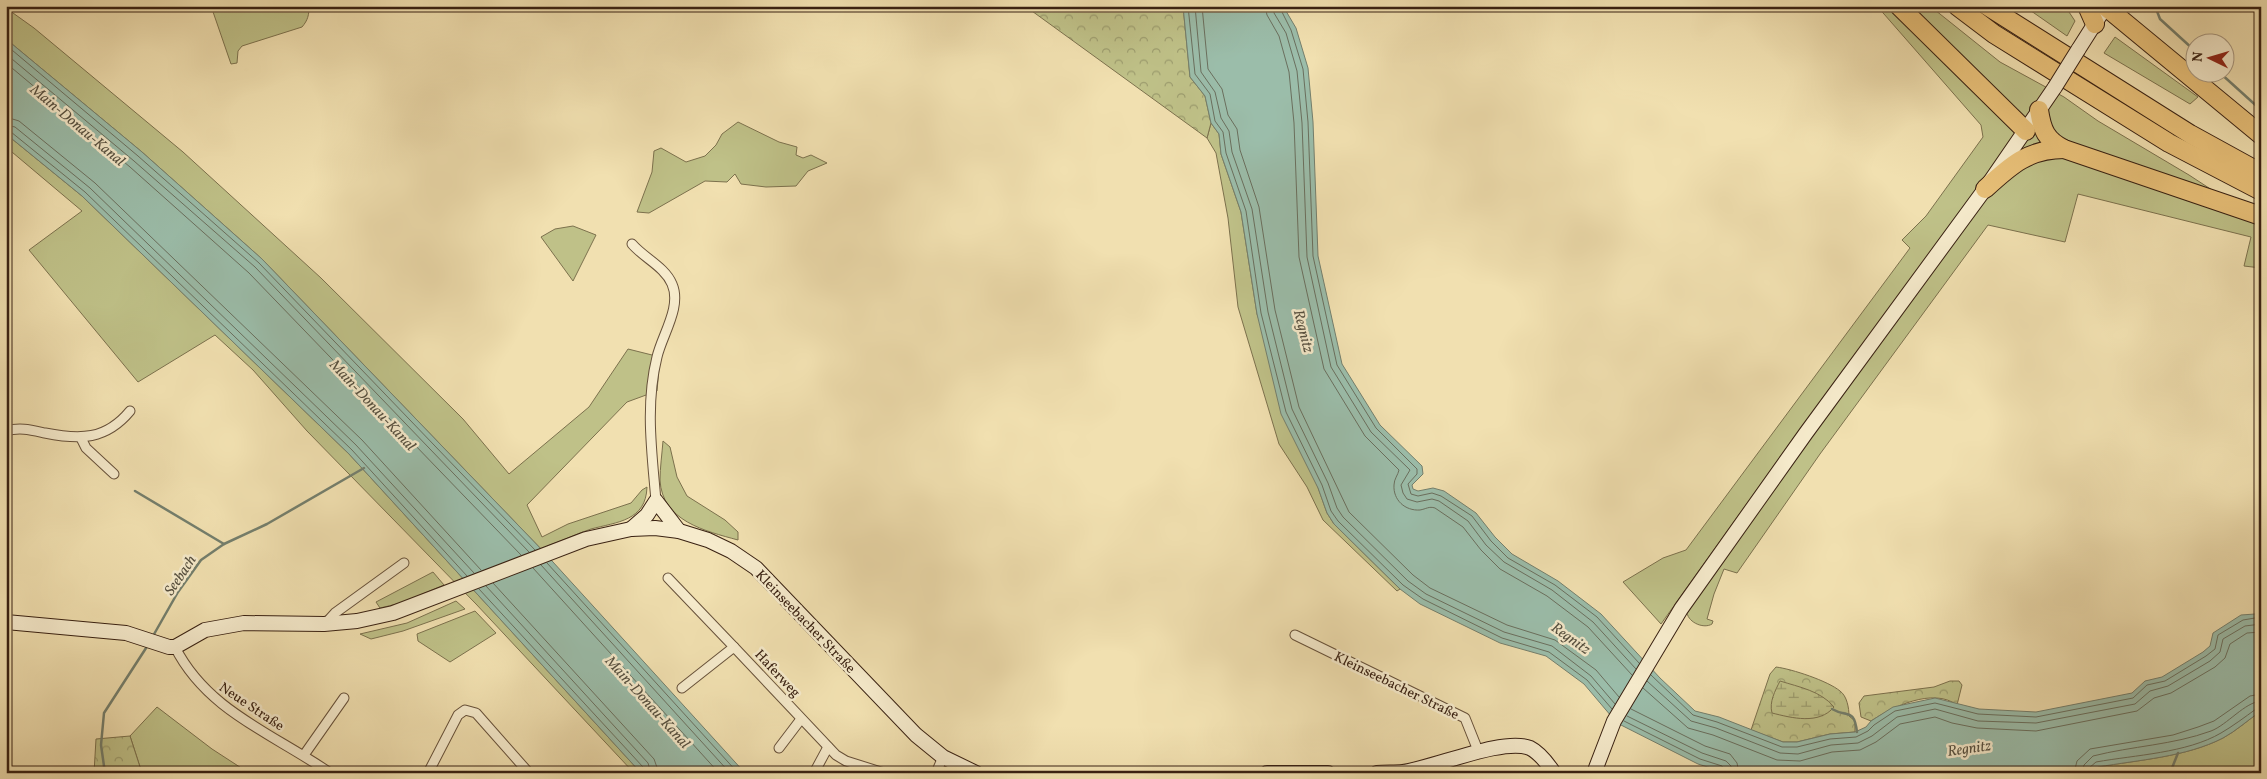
<svg xmlns="http://www.w3.org/2000/svg" width="2267" height="779" font-family="Vollkorn,serif">
<style>
.green{fill:#bfc188;stroke:#7c714d}
.forest{fill:url(#forest-crowns);stroke:#7c714d}
.wetland{fill:url(#wetland-marsh);stroke:#7c714d}
.water{fill:#9bbdaa;stroke:#747f6d}
.lines{fill:none;stroke-linecap:round;stroke-linejoin:round}
.shore{stroke:#6a6f5e;stroke-width:1}
.stream{stroke:#747f6d;stroke-width:2.5}
.street-casing{stroke:#67513a;stroke-width:11}
.secondary-casing{stroke:#392112;stroke-width:16}
.highway-casing{stroke:#392112;stroke-width:20}
.street{stroke:#f6ebcc;stroke-width:9}
.secondary{stroke:#f6ebcc;stroke-width:14}
.highway{stroke:#e8c078;stroke-width:18}
.secondary-bridge-casing{stroke:#392112;stroke-width:16;stroke-linecap:butt}
.secondary-bridge{stroke:#f6ebcc;stroke-width:14}
.labels{text-anchor:middle;stroke-width:5;stroke-linejoin:round;paint-order:stroke}
.street-label{font-size:14px;fill:#392112;stroke:#f6ebcc}
.water-label{font-size:15px;font-style:italic;fill:#565040;stroke:#f6ebcc}
</style>
<defs>
<pattern id="forest-crowns" width="20" height="18" patternUnits="userSpaceOnUse" patternTransform="scale(1.25)"><rect width="20" height="18" fill="#bfc188"/><path d="M2 6a3 3 0 1 1 6 0M12 15a3 3 0 1 1 6 0" fill="none" stroke="#9c9c6e"/></pattern>
<pattern id="wetland-marsh" width="20" height="14" patternUnits="userSpaceOnUse" patternTransform="scale(1.25)"><rect width="20" height="14" fill="#bfc188"/><path d="M1 5h8M5 5V1M11 12h8M15 12V8" fill="none" stroke="#9c9c6e"/></pattern>
</defs>
<rect width="100%" height="100%" fill="#f1e0b0"/>
<filter id="stains"><feTurbulence type="fractalNoise" baseFrequency=".004" numOctaves="4"/><feColorMatrix values="0 0 0 0 .2 0 0 0 0 .09 0 0 0 0 .02 0 0 0 .5 -.17"/></filter>
<radialGradient id="worn" r=".72"><stop offset=".6" stop-color="#630" stop-opacity="0"/><stop offset="1" stop-color="#630" stop-opacity=".3"/></radialGradient>
<g class="green">
<path d="M 211,6 L 309,6 C 309,15 308,20 302,27 L 242,46 L 238,51 L 237,63 L 231,64 Z"/>
<path d="M 1877,6 L 1930,6 L 2000,62 L 2064,97 L 2098,121 L 2189,175 L 2261,222 L 2261,268 L 2244,266 L 2251,237 L 2078,194 L 2065,242 L 1988,225 L 1820,454 L 1737,573 L 1724,569 L 1714,594 L 1707,619 L 1713,621 L 1712,624 C 1704,629 1689,623 1687,613 L 1795,436 L 1661,624 L 1623,582 L 1663,558 L 1686,550 L 1910,248 L 1902,240 L 1926,216 L 1983,137 L 1981,125 Z"/>
<path d="M 2024,6 L 2065,6 L 2075,21 L 2067,36 Z"/>
<path d="M 6,8 L 34,28 L 183,152 L 321,278 L 463,419 L 509,474 L 589,407 L 628,349 L 660,357 L 657,391 L 627,402 L 527,505 L 542,537 L 568,524 L 631,503 L 642,490 L 647,487 C 646,521 617,522 591,529 C 576,534 562,541 547,546 L 543,551 L 262,259 L 142,152 L 6,39 Z"/>
<path d="M 2115,37 L 2198,97 L 2190,104 L 2104,53 Z"/>
<path d="M 738,122 L 779,142 L 797,147 L 796,155 L 803,158 L 811,155 L 827,163 L 808,171 L 796,186 L 766,187 L 741,184 L 735,174 L 727,182 L 705,181 L 649,213 L 637,212 L 652,172 L 654,151 L 661,148 L 686,162 L 705,156 L 716,145 L 722,134 Z"/>
<path d="M 1211,123 L 1219,134 L 1221,154 L 1241,212 L 1257,314 L 1327,513 L 1334,524 L 1400,589 L 1397,591 L 1323,520 L 1307,487 L 1279,444 L 1238,307 L 1228,218 L 1216,153 L 1207,138 Z"/>
<path d="M 6,134 L 82,196 L 349,454 L 641,773 L 634,773 L 476,604 L 307,431 L 253,370 L 215,335 L 138,382 L 29,250 L 82,211 L 6,147 Z"/>
<path d="M 573,226 L 596,235 L 573,281 L 541,237 L 555,229 Z"/>
<path d="M 663,441 L 670,447 L 677,477 L 687,496 L 725,520 L 738,532 L 738,540 C 705,531 662,521 660,480 C 660,468 662,454 663,441 Z"/>
<path d="M 433,572 L 444,585 L 401,603 L 380,608 L 376,602 Z"/>
<path d="M 456,601 L 465,609 L 403,631 L 371,639 L 360,634 L 407,623 Z"/>
<path d="M 475,611 L 496,633 L 450,662 L 418,641 L 417,634 Z"/>
<path d="M 157,707 L 212,749 L 249,773 L 142,773 L 130,736 Z"/>
<path d="M 2261,711 L 2261,773 L 2091,773 L 2098,767 C 2138,760 2186,757 2223,738 C 2236,731 2248,720 2261,711 Z"/>
</g>
<g class="forest">
<path d="M 1025,6 L 1183,6 L 1190,77 L 1205,96 L 1211,123 L 1207,138 Z"/>
<path d="M 1776,667 C 1792,669 1828,681 1840,691 C 1847,696 1849,708 1849,716 L 1855,721 L 1855,732 L 1830,734 L 1797,742 L 1783,742 L 1751,730 L 1770,674 Z"/>
<path d="M 1950,681 L 1959,681 L 1962,685 L 1957,705 C 1933,687 1892,707 1871,721 L 1861,717 L 1859,703 L 1864,696 L 1934,687 Z"/>
<path d="M 130,736 L 142,773 L 94,773 L 96,739 Z"/>
</g>
<path class="wetland" d="M 1780,681 C 1799,687 1821,691 1834,707 C 1819,725 1792,718 1772,713 C 1769,702 1775,691 1780,681 Z"/>
<g class="water">
<path d="M 1183,6 L 1283,6 L 1296,28 L 1308,68 L 1313,122 L 1318,256 L 1342,364 L 1380,425 L 1422,466 L 1423,474 L 1412,485 L 1413,489 L 1418,491 L 1433,488 L 1444,491 L 1476,513 L 1495,537 L 1512,554 L 1558,581 L 1601,614 L 1660,678 L 1695,711 L 1719,717 L 1783,742 L 1797,742 L 1830,734 L 1855,732 L 1866,727 L 1871,721 L 1893,707 L 1935,698 L 1979,709 L 2036,712 L 2132,693 L 2145,681 L 2162,677 L 2203,652 L 2210,646 L 2213,633 L 2241,615 L 2255,614 L 2261,611 L 2261,711 C 2248,720 2236,731 2223,738 C 2186,757 2138,760 2098,767 L 2091,773 L 1727,773 L 1698,764 L 1617,723 L 1584,684 L 1546,656 L 1500,643 L 1420,604 L 1400,589 L 1334,524 L 1327,513 L 1318,488 L 1281,414 L 1257,314 L 1241,212 L 1221,154 L 1219,134 L 1211,123 L 1205,96 L 1190,77 Z"/>
<path d="M 6,39 L 142,152 L 262,259 L 543,551 L 745,773 L 641,773 L 349,454 L 82,196 L 6,134 Z"/>
</g>
<g class="lines">
<g class="shore">
<path d="M 1188,6 L 1195,74 L 1210,94 L 1215,121 L 1223,132 L 1226,153 L 1246,211 L 1261,313 L 1286,412 L 1322,485 L 1331,511 L 1338,521 L 1403,585 L 1423,599 L 1502,638 L 1549,652 L 1587,680 L 1612,709"/>
<path d="M 1195,6 L 1201,72 L 1215,92 L 1221,118 L 1229,131 L 1232,152 L 1252,209 L 1268,312 L 1292,409 L 1328,483 L 1337,508 L 1343,517 L 1408,581 L 1426,594 L 1504,632 L 1552,646 L 1591,676 L 1615,704"/>
<path d="M 1202,6 L 1208,69 L 1222,89 L 1228,115 L 1237,129 L 1240,150 L 1259,207 L 1275,310 L 1299,407 L 1349,512 L 1413,575 L 1430,588 L 1507,625 L 1555,640 L 1596,670 L 1619,697"/>
<path d="M 1265,6 L 1267,15 L 1279,36 L 1289,72 L 1294,123 L 1299,257 L 1324,369 L 1365,436 L 1399,470 C 1398,475 1394,479 1394,485 C 1393,500 1405,511 1420,510 C 1426,509 1429,506 1435,508 L 1463,527 L 1481,550 L 1500,569 L 1547,596 L 1588,627 L 1632,675"/>
<path d="M 1273,6 L 1274,13 L 1286,33 L 1297,71 L 1302,123 L 1307,257 L 1331,367 L 1371,432 L 1410,470 L 1401,485 L 1403,493 L 1407,499 L 1417,502 L 1432,499 L 1439,501 L 1468,521 L 1486,545 L 1504,562 L 1552,590 L 1593,622 L 1636,669"/>
<path d="M 1279,6 L 1291,30 L 1303,69 L 1308,122 L 1313,256 L 1337,365 L 1376,428 L 1417,469 L 1417,474 L 1408,484 L 1411,494 L 1418,496 L 1432,493 L 1441,496 L 1472,516 L 1491,541 L 1508,558 L 1555,585 L 1597,617 L 1639,663"/>
<path d="M 6,45 L 138,156 L 259,263 L 535,550"/>
<path d="M 6,54 L 134,161 L 255,267 L 529,552"/>
<path d="M 6,63 L 130,167 L 249,273 L 521,555"/>
<path d="M 6,117 L 19,121 L 95,183 L 362,440 L 481,570"/>
<path d="M 6,125 L 15,127 L 90,188 L 356,445 L 474,573"/>
<path d="M 6,131 L 11,132 L 85,192 L 352,450 L 467,576"/>
<path d="M 547,563 L 738,773"/>
<path d="M 541,565 L 730,773"/>
<path d="M 533,568 L 719,773"/>
<path d="M 493,583 L 654,759 L 659,773"/>
<path d="M 486,586 L 648,763 L 651,773"/>
<path d="M 479,589 L 643,767 L 645,773"/>
<path d="M 1651,675 L 1693,715 L 1717,722 L 1782,747 L 1797,747 L 1830,739 L 1856,737 L 1868,731 L 1874,725 L 1895,711 L 1935,703 L 1978,714 L 2036,717 L 2133,698 L 2147,685 L 2165,681 L 2206,656 L 2215,649 L 2218,635 L 2243,620 L 2261,617"/>
<path d="M 1647,681 L 1691,721 L 1716,728 L 1780,753 L 1798,754 L 1831,745 L 1858,743 L 1872,736 L 1897,717 L 1935,709 L 1978,721 L 2036,723 L 2135,704 L 2150,691 L 2168,686 L 2210,661 L 2220,652 L 2223,639 L 2245,626 L 2261,624"/>
<path d="M 1643,688 L 1688,728 L 1713,735 L 1777,760 L 1800,761 L 1832,752 L 1860,750 L 1876,742 L 1900,724 L 1935,717 L 1952,723 L 1977,728 L 2036,731 L 2137,711 L 2154,698 L 2171,693 L 2215,667 L 2225,658 L 2230,644 L 2247,633 L 2261,632"/>
<path d="M 1631,709 L 1705,746 L 1730,754 L 1737,763 L 1739,773"/>
<path d="M 1627,716 L 1702,753 L 1726,761 L 1731,766 L 1732,773"/>
<path d="M 1624,721 L 1700,759 L 1722,766 L 1725,773"/>
<path d="M 2074,773 L 2077,761 L 2090,749 L 2173,735 L 2198,727 L 2214,721 L 2250,696 L 2261,694"/>
<path d="M 2082,773 L 2084,765 L 2093,756 C 2132,746 2173,745 2211,731 C 2227,725 2245,702 2261,701"/>
<path d="M 2088,773 L 2089,768 L 2096,762 C 2135,755 2187,753 2221,733 C 2233,726 2245,717 2256,709 L 2261,708"/>
</g>
<g class="stream">
<path d="M 2155,6 L 2160,19 L 2194,50"/>
<path d="M 2219,72 L 2261,110"/>
<path d="M 135,491 L 224,544"/>
<path d="M 153,636 L 178,592 L 201,560 L 224,544 L 267,524 L 364,468"/>
<path d="M 1832,709 C 1847,718 1854,707 1857,732"/>
<path d="M 105,773 L 101,745 L 104,713 L 148,645"/>
<path d="M 2170,773 L 2178,753"/>
</g>
<g class="street-casing">
<g id="street">
<path d="M 632,244 C 644,258 665,267 672,284 C 682,307 662,335 657,357 C 645,405 652,453 656,501"/>
<path d="M 6,431 C 20,427 31,430 45,433 C 80,440 106,440 130,411"/>
<path d="M 81,438 L 86,448 L 114,474"/>
<path d="M 668,578 L 734,647"/>
<path d="M 325,624 L 335,613 L 404,563"/>
<path d="M 1295,635 L 1465,718 L 1479,753"/>
<path d="M 175,647 C 207,711 274,734 330,773"/>
<path d="M 682,688 L 734,647 L 836,755 L 846,761 L 884,773"/>
<path d="M 779,748 L 801,719"/>
<path d="M 304,755 L 344,698"/>
<path d="M 428,773 L 458,715 L 465,710 L 476,713 L 529,773"/>
<path d="M 814,773 L 828,747"/>
<path d="M 936,773 L 943,757"/>
</g>
</g>
<g class="secondary-casing">
<g id="secondary">
<path d="M 2078,50 L 2106,6"/>
<path d="M 631,529 L 647,515 L 656,501 L 679,531"/>
<path d="M 6,622 L 126,633 L 169,647 L 175,647 L 205,630 L 244,623 L 324,624 L 357,621 L 393,613 L 586,539 L 631,529 L 655,528 L 679,531 L 708,540 L 731,551 L 756,568 L 916,735 L 943,757 L 976,773"/>
<path d="M 1267,773 L 1328,773"/>
<path d="M 1377,773 C 1385,772 1395,773 1403,772 C 1434,768 1503,737 1530,748 C 1540,753 1548,764 1554,773"/>
<path d="M 1594,773 L 1614,721 L 1681,609 L 1806,433 L 1985,189 L 2055,87"/>
</g>
</g>
<g class="highway-casing">
<g id="highway">
<path d="M 1899,6 L 2026,131"/>
<path d="M 1957,6 L 1994,34 L 2169,143 L 2261,191"/>
<path d="M 1987,6 L 2190,134 L 2261,173"/>
<path d="M 2087,6 L 2095,24"/>
<path d="M 2106,7 L 2261,135"/>
<path d="M 2039,110 C 2042,130 2046,140 2064,149 L 2261,216"/>
<path d="M 1985,189 C 2010,166 2028,149 2064,149"/>
</g>
</g>
<use href="#street" class="street"/>
<use href="#secondary" class="secondary"/>
<use href="#highway" class="highway"/>
<g class="secondary-bridge-casing">
<path id="secondary-bridge" d="M 2055,87 L 2078,50"/>
</g>
<use href="#secondary-bridge" class="secondary-bridge"/>
</g>
<g class="labels">
<g class="street-label">
<text transform="translate(806 621) rotate(46)" y="5">Kleinseebacher Straße</text>
<text transform="translate(778 673) rotate(47)" y="5">Haferweg</text>
<text transform="translate(1397 685) rotate(26)" y="5">Kleinseebacher Straße</text>
<text transform="translate(252 706) rotate(34)" y="5">Neue Straße</text>
</g>
<g class="water-label">
<text transform="translate(78 125) rotate(40)" y="5">Main-Donau-Kanal</text>
<text transform="translate(1304 331) rotate(76)" y="5">Regnitz</text>
<text transform="translate(373 405) rotate(47)" y="5">Main-Donau-Kanal</text>
<text transform="translate(180 575) rotate(-56)" y="5">Seebach</text>
<text transform="translate(1571 638) rotate(35)" y="5">Regnitz</text>
<text transform="translate(648 702) rotate(48)" y="5">Main-Donau-Kanal</text>
<text transform="translate(1969 748) rotate(-8)" y="5">Regnitz</text>
</g>
</g>
<rect width="2267" height="779" fill="none" stroke="#f1e0b0" stroke-width="25"/>
<rect x="8" y="8" width="2252" height="764" fill="none" stroke="#392112" stroke-width="2.5"/>
<rect x="12" y="12" width="2242" height="754" fill="none" stroke="#392112"/>
<g transform="translate(2210 58) rotate(275)"><circle r="24" fill="#f6ebcc" stroke="#aa9a82"/>
<path d="M0-4L9 19L0 12L-9 19Z" fill="#8f2418"/>
<text y="-8" font-size="14" font-weight="bold" text-anchor="middle" fill="#392112">N</text>
</g>
<rect width="100%" height="100%" filter="url(#stains)"/>
<rect width="100%" height="100%" fill="url(#worn)"/>
</svg>
